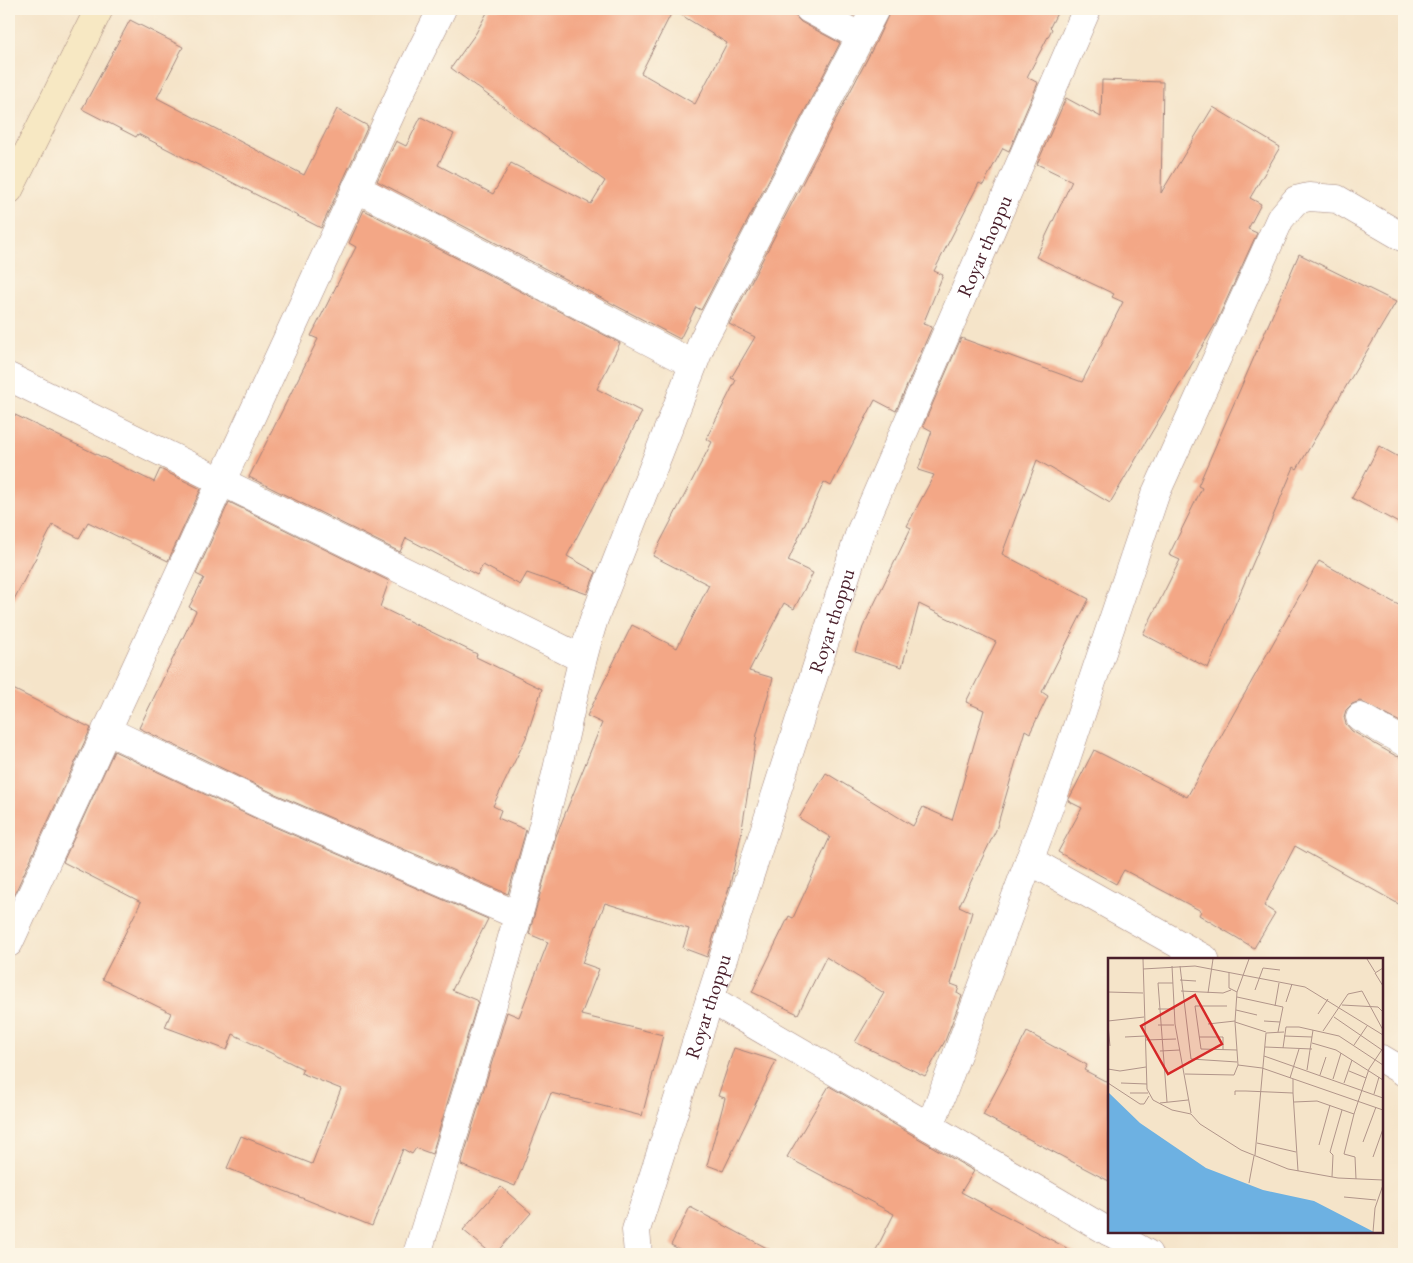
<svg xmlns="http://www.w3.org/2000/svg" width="1413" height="1263" font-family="'EB Garamond',serif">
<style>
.building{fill:#f3a786;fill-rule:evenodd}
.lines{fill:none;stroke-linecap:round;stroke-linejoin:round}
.street-casing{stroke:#a0827a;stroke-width:29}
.secondary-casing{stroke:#a0827a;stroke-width:29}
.street{stroke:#fff;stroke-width:28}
.secondary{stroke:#f7e8c3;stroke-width:28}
.labels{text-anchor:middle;stroke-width:4;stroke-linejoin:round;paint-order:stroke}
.street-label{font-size:20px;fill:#4a1f2b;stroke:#fcf5e5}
.inset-road{fill:none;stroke:#b1958a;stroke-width:1}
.view{fill:#d62828;fill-opacity:0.15;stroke:#d62828;stroke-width:2.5}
.inset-edge{fill:none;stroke:#4a1f2b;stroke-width:2.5}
</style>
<rect width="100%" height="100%" fill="#fcf5e5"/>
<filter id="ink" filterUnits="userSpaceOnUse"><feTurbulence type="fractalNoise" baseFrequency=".02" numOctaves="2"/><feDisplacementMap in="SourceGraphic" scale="10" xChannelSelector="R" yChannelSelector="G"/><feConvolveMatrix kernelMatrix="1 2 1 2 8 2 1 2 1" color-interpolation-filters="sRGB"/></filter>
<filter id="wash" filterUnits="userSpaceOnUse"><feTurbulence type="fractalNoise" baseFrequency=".0096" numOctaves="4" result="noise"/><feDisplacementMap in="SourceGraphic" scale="20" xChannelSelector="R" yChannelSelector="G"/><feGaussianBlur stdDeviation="1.12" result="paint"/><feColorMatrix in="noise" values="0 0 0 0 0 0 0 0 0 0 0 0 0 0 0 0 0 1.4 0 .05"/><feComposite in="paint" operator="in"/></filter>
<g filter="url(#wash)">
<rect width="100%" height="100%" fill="#f5e4c9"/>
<g id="blocks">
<g class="building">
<path d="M 489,9 L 793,9 L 796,17 L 801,22 L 840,43 L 701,310 L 696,307 L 680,339 L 377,181 L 396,141 L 406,146 L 421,117 L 454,134 L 438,165 L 493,194 L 511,163 L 591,204 L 605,181 L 451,68 L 476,33 ZM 673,10 L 727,43 L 695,104 L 641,73 Z"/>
<path d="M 841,9 L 858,9 L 854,15 Z"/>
<path d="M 891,9 L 1059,9 L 1050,27 L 1052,29 L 1027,77 L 1038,83 L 1009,151 L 1003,148 L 983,185 L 979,183 L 934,271 L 943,275 L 923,324 L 932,327 L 896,411 L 875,400 L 831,486 L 824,482 L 788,561 L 813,573 L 794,609 L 784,603 L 749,671 L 773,678 L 757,734 L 741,835 L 730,885 L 707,957 L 683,948 L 689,929 L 605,903 L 582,963 L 599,969 L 581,1015 L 663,1035 L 642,1116 L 551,1093 L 515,1186 L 461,1165 L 507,1012 L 519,1017 L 548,942 L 529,934 L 556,836 L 602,723 L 587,716 L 632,625 L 677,648 L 709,585 L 653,556 L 712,442 L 706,439 L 736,380 L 731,378 L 755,337 L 729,324 L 875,44 Z"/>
<path d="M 130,20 L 183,47 L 157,98 L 304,175 L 337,109 L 368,126 L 321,228 L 138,134 L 136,137 L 82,109 Z"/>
<path d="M 1102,80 L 1163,82 L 1161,193 L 1213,107 L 1280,147 L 1250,198 L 1261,204 L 1248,229 L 1257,233 L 1216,323 L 1110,503 L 1037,460 L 1002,554 L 1089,599 L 1042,692 L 1048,696 L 1030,733 L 1025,730 L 996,830 L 959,906 L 972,912 L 951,984 L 959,987 L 957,993 L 962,996 L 945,1041 L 925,1076 L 855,1042 L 884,993 L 826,957 L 798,1014 L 752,992 L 789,916 L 793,918 L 830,837 L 799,818 L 826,773 L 913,826 L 923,807 L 952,820 L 984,710 L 966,702 L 996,642 L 919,604 L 902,667 L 855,652 L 863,627 L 911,528 L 907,526 L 934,475 L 918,470 L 932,431 L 923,426 L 961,338 L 1082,382 L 1123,302 L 1112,297 L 1114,294 L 1036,257 L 1072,181 L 1037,164 L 1066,98 L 1101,117 Z"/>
<path d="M 364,210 L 620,343 L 597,389 L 642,412 L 567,556 L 596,572 L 587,594 L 527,573 L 520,585 L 483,565 L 477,575 L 406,538 L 400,552 L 249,477 L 318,339 L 311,336 L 356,247 L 349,243 Z"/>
<path d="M 1299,254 L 1396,302 L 1297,469 L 1294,467 L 1208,668 L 1143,634 L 1180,560 L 1169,555 L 1202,488 L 1198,486 Z"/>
<path d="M 9,412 L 154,482 L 160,469 L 201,489 L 168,561 L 88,522 L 79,538 L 53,525 L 9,609 Z"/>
<path d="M 1379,446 L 1404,460 L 1404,526 L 1352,498 Z"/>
<path d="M 229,502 L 389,581 L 380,607 L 477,654 L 476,657 L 542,689 L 526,738 L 493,806 L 501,810 L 498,818 L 526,830 L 508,894 L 273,793 L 139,728 L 196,611 L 189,607 L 204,578 L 196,574 Z"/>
<path d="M 1319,561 L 1404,608 L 1404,724 L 1360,701 L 1352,704 L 1346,710 L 1344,717 L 1346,724 L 1352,731 L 1396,756 L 1404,758 L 1404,907 L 1295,846 L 1264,906 L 1275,913 L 1254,948 L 1199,915 L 1201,911 L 1124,870 L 1116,884 L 1058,852 L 1082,808 L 1068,801 L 1094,750 L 1187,797 Z"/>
<path d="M 9,687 L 91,728 L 9,906 Z"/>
<path d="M 114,751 L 261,821 L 488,919 L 452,990 L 478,1001 L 432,1154 L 416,1148 L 412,1154 L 403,1149 L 372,1226 L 227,1168 L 241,1136 L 312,1164 L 341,1089 L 301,1073 L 303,1069 L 233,1034 L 227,1050 L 165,1027 L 171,1013 L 102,979 L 141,902 L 63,862 Z"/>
<path d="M 1027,1032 L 1087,1065 L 1084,1070 L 1109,1083 L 1109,1181 L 983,1115 Z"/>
<path d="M 734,1048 L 776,1061 L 723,1171 L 707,1165 L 725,1098 L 718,1096 Z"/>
<path d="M 829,1086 L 974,1171 L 961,1192 L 1078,1254 L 874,1254 L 894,1214 L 787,1157 Z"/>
<path d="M 501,1187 L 531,1213 L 495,1254 L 492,1254 L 463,1230 Z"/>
<path d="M 690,1207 L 778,1254 L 689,1254 L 671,1245 Z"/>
</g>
</g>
</g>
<g filter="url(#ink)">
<use href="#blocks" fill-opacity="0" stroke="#a0827a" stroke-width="1"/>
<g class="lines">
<g class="street-casing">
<g id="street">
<path d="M 809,9 L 861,37"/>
<path d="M 356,188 L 693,364"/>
<path d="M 9,377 L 581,658"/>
<path d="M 1360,717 L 1404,742"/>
<path d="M 106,730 L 267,807 L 517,915"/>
<path d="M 1029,860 L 1205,959"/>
<path d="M 9,943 L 404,85 L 442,9"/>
<path d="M 710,999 L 930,1127"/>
<path d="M 1382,1059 L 1404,1072"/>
<path d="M 1109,1232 L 930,1127 L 1057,786 L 1155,495 L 1280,219 L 1296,200 L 1309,197 L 1337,199 L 1404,238"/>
<path d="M 1110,1232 L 1148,1254"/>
<path d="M 417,1254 C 463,1107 508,959 547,810 C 564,747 574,682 594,619 L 703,340 L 875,9"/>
<path id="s1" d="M 638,1254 L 636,1230 L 859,535 L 1087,9"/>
</g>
</g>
<g class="secondary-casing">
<path id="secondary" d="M 9,190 L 99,9"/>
</g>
<use href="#street" class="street"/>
<use href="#secondary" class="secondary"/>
</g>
</g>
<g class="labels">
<g class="street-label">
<text dy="7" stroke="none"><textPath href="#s1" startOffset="1069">Royar thoppu</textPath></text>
<text dy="7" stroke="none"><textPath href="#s1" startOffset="664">Royar thoppu</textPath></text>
<text dy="7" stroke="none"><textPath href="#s1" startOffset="259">Royar thoppu</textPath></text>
</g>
</g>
<g transform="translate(1108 958)">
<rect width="275" height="275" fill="#f5e4c9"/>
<path d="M 0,134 L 32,165 L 98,210 L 155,232 L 206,243 L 266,274 L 0,274 Z" fill="#6db1e2"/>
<path class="inset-road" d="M 35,1 L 39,131 L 45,142 L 64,152 L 83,156 L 92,166 L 133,192 L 180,211 L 230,220 L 275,222M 141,1 L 129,34 L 127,64 L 130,107 L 154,110 L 275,152M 259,1 L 267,14M 64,8 L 67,66 L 83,155M 72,8 L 83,101 L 129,104M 275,10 L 267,15 L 275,28M 35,11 L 87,8 L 197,29 L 275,77M 121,14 L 121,30 L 129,34M 72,22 L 88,23M 147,32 L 155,10 L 172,12M 73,33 L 115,35 L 123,32M 0,34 L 35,35M 100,35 L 105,1M 129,39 L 175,49 L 170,74M 178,44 L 184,26M 234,47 L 270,49 L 275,54M 119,48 L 87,48 L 93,91 L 129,92M 167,48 L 171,25M 50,51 L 67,51M 128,52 L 149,57M 210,56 L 220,41M 226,59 L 274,92M 0,63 L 36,59M 156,63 L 172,64M 127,64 L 158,74M 100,66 L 127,63M 0,67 L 2,88M 50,67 L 66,67M 215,73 L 240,36 L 254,33 L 275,72M 176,78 L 204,79M 17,79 L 37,78M 91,79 L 115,79 L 115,92M 37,82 L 68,81M 204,85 L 228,92 L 275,122M 246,87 L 259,68M 157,89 L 204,91M 175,90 L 178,69 L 191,69 L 231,78 L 275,107M 52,93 L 72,92M 156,98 L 275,140M 0,111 L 12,113 L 38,109M 199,112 L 205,72M 241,113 L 258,120M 77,116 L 126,117 L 130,107M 212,117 L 218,99M 182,120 L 191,91M 225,121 L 233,95M 0,125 L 32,146 L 36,146 L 41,138M 13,125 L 39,126M 236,125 L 244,102M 22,135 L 40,135M 185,135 L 190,213M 266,136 L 271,119M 127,137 L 127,133 L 138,133 L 185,135 L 185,121M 59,144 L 50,25 L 65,25M 186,144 L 209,143 L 246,156 L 261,111 L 275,90M 52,145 L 80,142M 246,156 L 236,196 L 247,199 L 248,221M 255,184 L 268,149M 149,185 L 188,194M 211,187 L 222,147M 147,197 L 158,75 L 176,74M 265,199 L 275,171M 224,219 L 225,197 L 222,194 L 234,152M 141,225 L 146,198M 236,239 L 268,242M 265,274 L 267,250 L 275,227"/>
<path class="view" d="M 87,37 L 114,86 L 60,116 L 33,68 Z"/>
<rect width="275" height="275" class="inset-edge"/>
</g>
<rect width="1413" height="1263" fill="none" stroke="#fcf5e5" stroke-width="30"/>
</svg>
